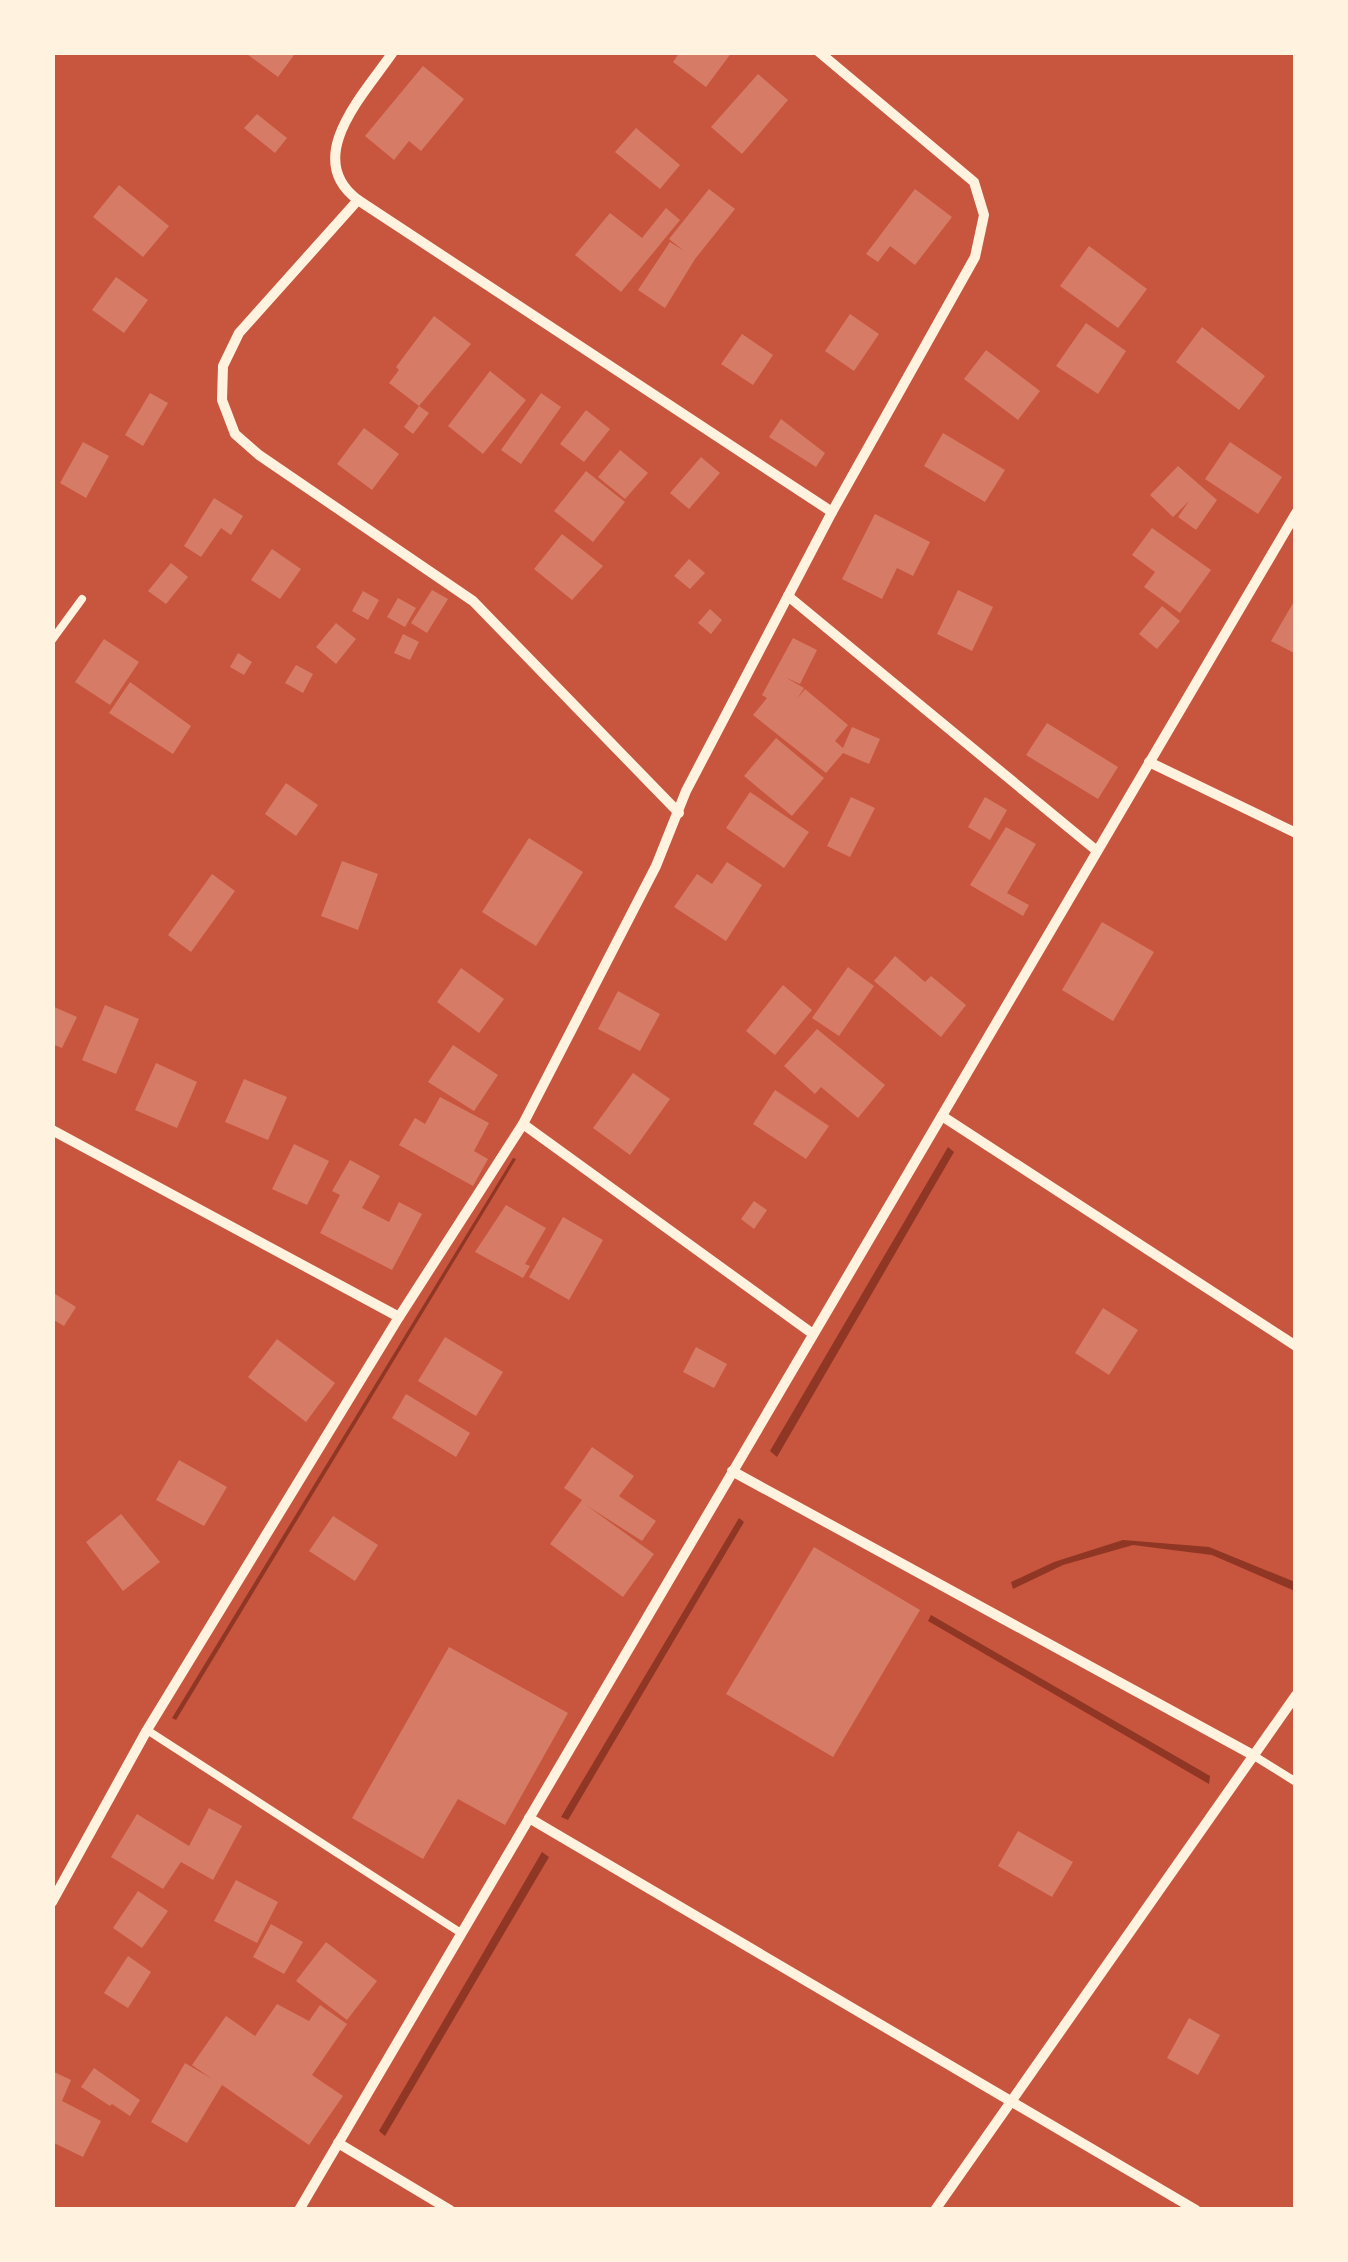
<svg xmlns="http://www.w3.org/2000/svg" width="1348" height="2262" font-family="Commissioner,sans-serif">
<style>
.water{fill:#8f3625}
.building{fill:#d67c66}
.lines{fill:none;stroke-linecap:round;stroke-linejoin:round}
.service{stroke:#fff3e0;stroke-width:8}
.minor{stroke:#fff3e0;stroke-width:10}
</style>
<rect width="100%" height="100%" fill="#c8553d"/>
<g class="water">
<path d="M 948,1147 L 954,1152 L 777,1457 L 770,1451 Z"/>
<path d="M 513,1158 L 516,1159 L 176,1720 L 172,1718 Z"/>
<path d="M 739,1518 L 744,1522 L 568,1820 L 561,1817 Z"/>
<path d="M 1123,1540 L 1209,1547 L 1295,1582 L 1295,1591 L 1212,1555 L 1133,1545 L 1063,1565 L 1013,1589 L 1011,1582 L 1054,1562 Z"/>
<path d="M 931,1615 L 1210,1776 L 1209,1784 L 928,1621 Z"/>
<path d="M 542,1852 L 549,1857 L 385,2136 L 379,2131 Z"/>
</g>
<g class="building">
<path d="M 244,52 L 290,52 L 294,55 L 278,77 Z"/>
<path d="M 680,52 L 732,52 L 706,87 L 673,62 Z"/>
<path d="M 423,66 L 464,99 L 421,151 L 409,141 L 394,160 L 365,136 Z"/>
<path d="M 758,74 L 788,100 L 742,154 L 711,127 Z"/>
<path d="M 257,114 L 287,138 L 275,153 L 244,128 Z"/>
<path d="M 636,128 L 680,165 L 660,189 L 615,152 Z"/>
<path d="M 119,185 L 169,226 L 143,257 L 93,217 Z"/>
<path d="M 709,189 L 735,209 L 695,259 L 665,308 L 638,290 L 670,242 L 684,251 L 669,239 Z"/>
<path d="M 915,189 L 952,217 L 915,265 L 890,246 L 878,262 L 866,254 Z"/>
<path d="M 666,208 L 680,220 L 621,292 L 575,255 L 610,213 L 642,238 Z"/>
<path d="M 1089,246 L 1147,289 L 1118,328 L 1060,286 Z"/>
<path d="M 116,277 L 148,300 L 124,333 L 92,310 Z"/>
<path d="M 850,314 L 879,334 L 854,371 L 825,351 Z"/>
<path d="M 434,316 L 471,344 L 419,406 L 389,383 L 399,370 L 396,367 Z"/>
<path d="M 1086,323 L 1126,351 L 1098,394 L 1056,366 Z"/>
<path d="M 1202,327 L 1265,376 L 1239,410 L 1176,362 Z"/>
<path d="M 742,334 L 773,355 L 753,385 L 721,364 Z"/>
<path d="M 986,350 L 1040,391 L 1018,420 L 964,379 Z"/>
<path d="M 490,371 L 526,400 L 483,454 L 448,426 Z"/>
<path d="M 150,393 L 168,403 L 143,446 L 125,435 Z"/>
<path d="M 541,393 L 561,407 L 521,464 L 501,450 Z"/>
<path d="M 419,406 L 429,413 L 413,434 L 404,427 Z"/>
<path d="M 586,410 L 610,429 L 584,462 L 560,444 Z"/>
<path d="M 781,419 L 825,453 L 816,467 L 769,437 Z"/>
<path d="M 364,428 L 399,454 L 372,490 L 337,464 Z"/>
<path d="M 943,433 L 1005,470 L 985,502 L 924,466 Z"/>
<path d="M 83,442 L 109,456 L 86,498 L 60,483 Z"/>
<path d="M 1230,442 L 1282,477 L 1258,514 L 1205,479 Z"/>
<path d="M 620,450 L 648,473 L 625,499 L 598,477 Z"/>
<path d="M 701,457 L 720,473 L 689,509 L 670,493 Z"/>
<path d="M 1178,466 L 1217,500 L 1196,530 L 1178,517 L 1189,501 L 1173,517 L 1150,495 Z"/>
<path d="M 586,471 L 625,502 L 593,542 L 554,511 Z"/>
<path d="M 214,498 L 243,516 L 231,535 L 221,528 L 201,557 L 184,546 Z"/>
<path d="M 875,514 L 930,542 L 913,576 L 897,568 L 882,599 L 842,579 Z"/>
<path d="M 1152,528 L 1211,570 L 1180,613 L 1144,587 L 1155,572 L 1132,555 Z"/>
<path d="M 562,534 L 603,566 L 572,600 L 534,569 Z"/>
<path d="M 272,549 L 301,569 L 280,599 L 251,580 Z"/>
<path d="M 689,559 L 705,573 L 690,589 L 674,576 Z"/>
<path d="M 171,563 L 188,577 L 166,604 L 148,591 Z"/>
<path d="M 432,590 L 448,599 L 427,633 L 411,623 Z"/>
<path d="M 958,590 L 993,607 L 972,651 L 937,634 Z"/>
<path d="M 363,591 L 379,600 L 368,620 L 352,611 Z"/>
<path d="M 398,598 L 416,608 L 405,627 L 387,617 Z"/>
<path d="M 1296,598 L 1296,654 L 1271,641 Z"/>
<path d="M 1162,606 L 1180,621 L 1157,649 L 1139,634 Z"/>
<path d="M 710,609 L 722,620 L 711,634 L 698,623 Z"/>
<path d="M 336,623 L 356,639 L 336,664 L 316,647 Z"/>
<path d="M 403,634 L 419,642 L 410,660 L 394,653 Z"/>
<path d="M 793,638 L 817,650 L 800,684 L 785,677 L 804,688 L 797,699 L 805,689 L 848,725 L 835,741 L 843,748 L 852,727 L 880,739 L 869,764 L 843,753 L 826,773 L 753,715 L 767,698 L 762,695 Z"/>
<path d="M 104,639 L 139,662 L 110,705 L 75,682 Z"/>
<path d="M 238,653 L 252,662 L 244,675 L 230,667 Z"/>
<path d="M 296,665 L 313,674 L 303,693 L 285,683 Z"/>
<path d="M 130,682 L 191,726 L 173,754 L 109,713 Z"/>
<path d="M 1047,723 L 1118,767 L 1098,799 L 1026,755 Z"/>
<path d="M 776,738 L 824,778 L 792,816 L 744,776 Z"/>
<path d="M 286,783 L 318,805 L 296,836 L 265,814 Z"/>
<path d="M 750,792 L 809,832 L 784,868 L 726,828 Z"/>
<path d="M 851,797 L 875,808 L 850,857 L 827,846 Z"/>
<path d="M 985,797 L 1007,810 L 990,840 L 968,827 Z"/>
<path d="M 1006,827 L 1036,844 L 1007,893 L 1029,905 L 1023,916 L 970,885 Z"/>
<path d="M 529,838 L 583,872 L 536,946 L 482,912 Z"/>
<path d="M 342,861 L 378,874 L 358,930 L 321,916 Z"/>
<path d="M 727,862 L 762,885 L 726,941 L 674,907 L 697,874 L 712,884 Z"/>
<path d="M 212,874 L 235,891 L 191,952 L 168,935 Z"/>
<path d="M 1102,922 L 1154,952 L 1113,1021 L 1062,990 Z"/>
<path d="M 895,956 L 925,982 L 931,976 L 966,1005 L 941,1037 L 874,981 Z"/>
<path d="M 848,967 L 874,986 L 839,1036 L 812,1018 Z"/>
<path d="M 461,968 L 504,999 L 479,1033 L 437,1002 Z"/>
<path d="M 783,985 L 812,1010 L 775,1055 L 746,1031 Z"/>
<path d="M 618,991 L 660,1014 L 640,1051 L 598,1029 Z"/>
<path d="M 105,1005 L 139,1019 L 116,1074 L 82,1060 Z"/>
<path d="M 52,1006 L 77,1017 L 62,1048 L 52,1044 Z"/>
<path d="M 817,1029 L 885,1085 L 858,1118 L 821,1087 L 815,1094 L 784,1066 Z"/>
<path d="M 453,1045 L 498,1075 L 474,1111 L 428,1082 Z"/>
<path d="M 156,1063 L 197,1082 L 177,1128 L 135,1110 Z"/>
<path d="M 633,1073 L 670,1099 L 630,1155 L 593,1128 Z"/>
<path d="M 244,1079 L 287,1097 L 268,1140 L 225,1122 Z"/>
<path d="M 775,1090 L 829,1126 L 806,1159 L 753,1124 Z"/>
<path d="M 440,1097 L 489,1123 L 474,1151 L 488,1159 L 473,1186 L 399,1145 L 415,1118 L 425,1124 Z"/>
<path d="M 294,1144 L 329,1161 L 307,1205 L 272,1189 Z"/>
<path d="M 350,1160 L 380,1176 L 362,1208 L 389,1222 L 399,1202 L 422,1214 L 392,1270 L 320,1233 L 340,1195 L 332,1191 Z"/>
<path d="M 754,1201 L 767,1210 L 754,1229 L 741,1219 Z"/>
<path d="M 506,1205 L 546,1228 L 525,1264 L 530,1266 L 523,1278 L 475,1252 Z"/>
<path d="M 563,1217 L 603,1240 L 569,1300 L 529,1277 Z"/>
<path d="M 52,1292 L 76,1307 L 64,1326 L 52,1319 Z"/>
<path d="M 1103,1308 L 1138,1330 L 1109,1375 L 1075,1353 Z"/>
<path d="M 445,1337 L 503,1372 L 476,1416 L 418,1381 Z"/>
<path d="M 277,1339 L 335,1383 L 306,1422 L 248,1377 Z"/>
<path d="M 696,1347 L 727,1364 L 714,1388 L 683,1372 Z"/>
<path d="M 406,1394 L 470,1433 L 456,1457 L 392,1418 Z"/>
<path d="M 592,1447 L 634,1476 L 619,1496 L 656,1521 L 642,1541 L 586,1505 L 654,1554 L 623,1597 L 550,1544 L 582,1500 L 564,1488 Z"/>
<path d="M 179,1460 L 227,1487 L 204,1526 L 156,1500 Z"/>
<path d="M 121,1514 L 160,1562 L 123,1591 L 86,1542 Z"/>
<path d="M 333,1516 L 378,1545 L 355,1581 L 309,1551 Z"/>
<path d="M 814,1547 L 920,1610 L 833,1757 L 726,1694 Z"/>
<path d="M 449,1647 L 568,1713 L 505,1825 L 458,1799 L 423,1859 L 352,1818 Z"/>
<path d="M 209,1808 L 242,1826 L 213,1880 L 181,1862 L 163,1889 L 111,1857 L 137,1814 L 189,1846 Z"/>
<path d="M 1018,1831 L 1073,1862 L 1052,1897 L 998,1866 Z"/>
<path d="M 236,1880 L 278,1902 L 257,1943 L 214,1921 Z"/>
<path d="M 138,1891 L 168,1911 L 142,1948 L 113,1928 Z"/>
<path d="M 271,1924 L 303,1942 L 284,1974 L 253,1957 Z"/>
<path d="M 326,1942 L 377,1981 L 347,2020 L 296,1981 Z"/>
<path d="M 128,1956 L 151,1972 L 128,2008 L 104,1993 Z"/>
<path d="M 277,2004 L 309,2021 L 320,2005 L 347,2024 L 312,2075 L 343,2096 L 309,2145 L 222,2085 L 187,2143 L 151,2122 L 185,2063 L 212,2079 L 192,2065 L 226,2016 L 255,2036 Z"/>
<path d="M 1189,2018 L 1220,2035 L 1198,2075 L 1167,2058 Z"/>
<path d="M 94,2068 L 140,2100 L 130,2116 L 112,2104 L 110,2106 L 81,2087 Z"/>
<path d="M 52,2071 L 71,2080 L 62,2101 L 101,2121 L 83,2157 L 52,2142 Z"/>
</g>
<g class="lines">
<g class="service">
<path d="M 52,640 L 82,599"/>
<path d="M 147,1730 L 461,1933"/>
<path d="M 1251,1754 L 1296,1782"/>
</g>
<g class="minor">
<path d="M 393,52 C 365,93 301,158 358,200 L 239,333 L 223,366 L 222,400 L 235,434 L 259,455 L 473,601 L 679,813"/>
<path d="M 358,200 L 832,512"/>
<path d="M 788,596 L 1097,851"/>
<path d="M 1149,762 L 1296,833"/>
<path d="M 942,1116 L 1296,1346"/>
<path d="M 523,1124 L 813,1334"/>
<path d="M 52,1130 L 399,1317"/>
<path d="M 732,1471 L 1251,1754"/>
<path d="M 529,1818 L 1196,2210"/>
<path d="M 52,1902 L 147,1730 L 399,1317 L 523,1124 L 656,866 L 686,791 L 832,512 L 975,257 L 984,215 L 974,182 L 819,52"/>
<path d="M 338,2143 L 450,2210"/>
<path d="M 299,2210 L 1296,513"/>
<path d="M 935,2210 L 1296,1695"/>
</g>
</g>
<rect width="1348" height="2262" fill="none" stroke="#fff3e0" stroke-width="110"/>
</svg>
